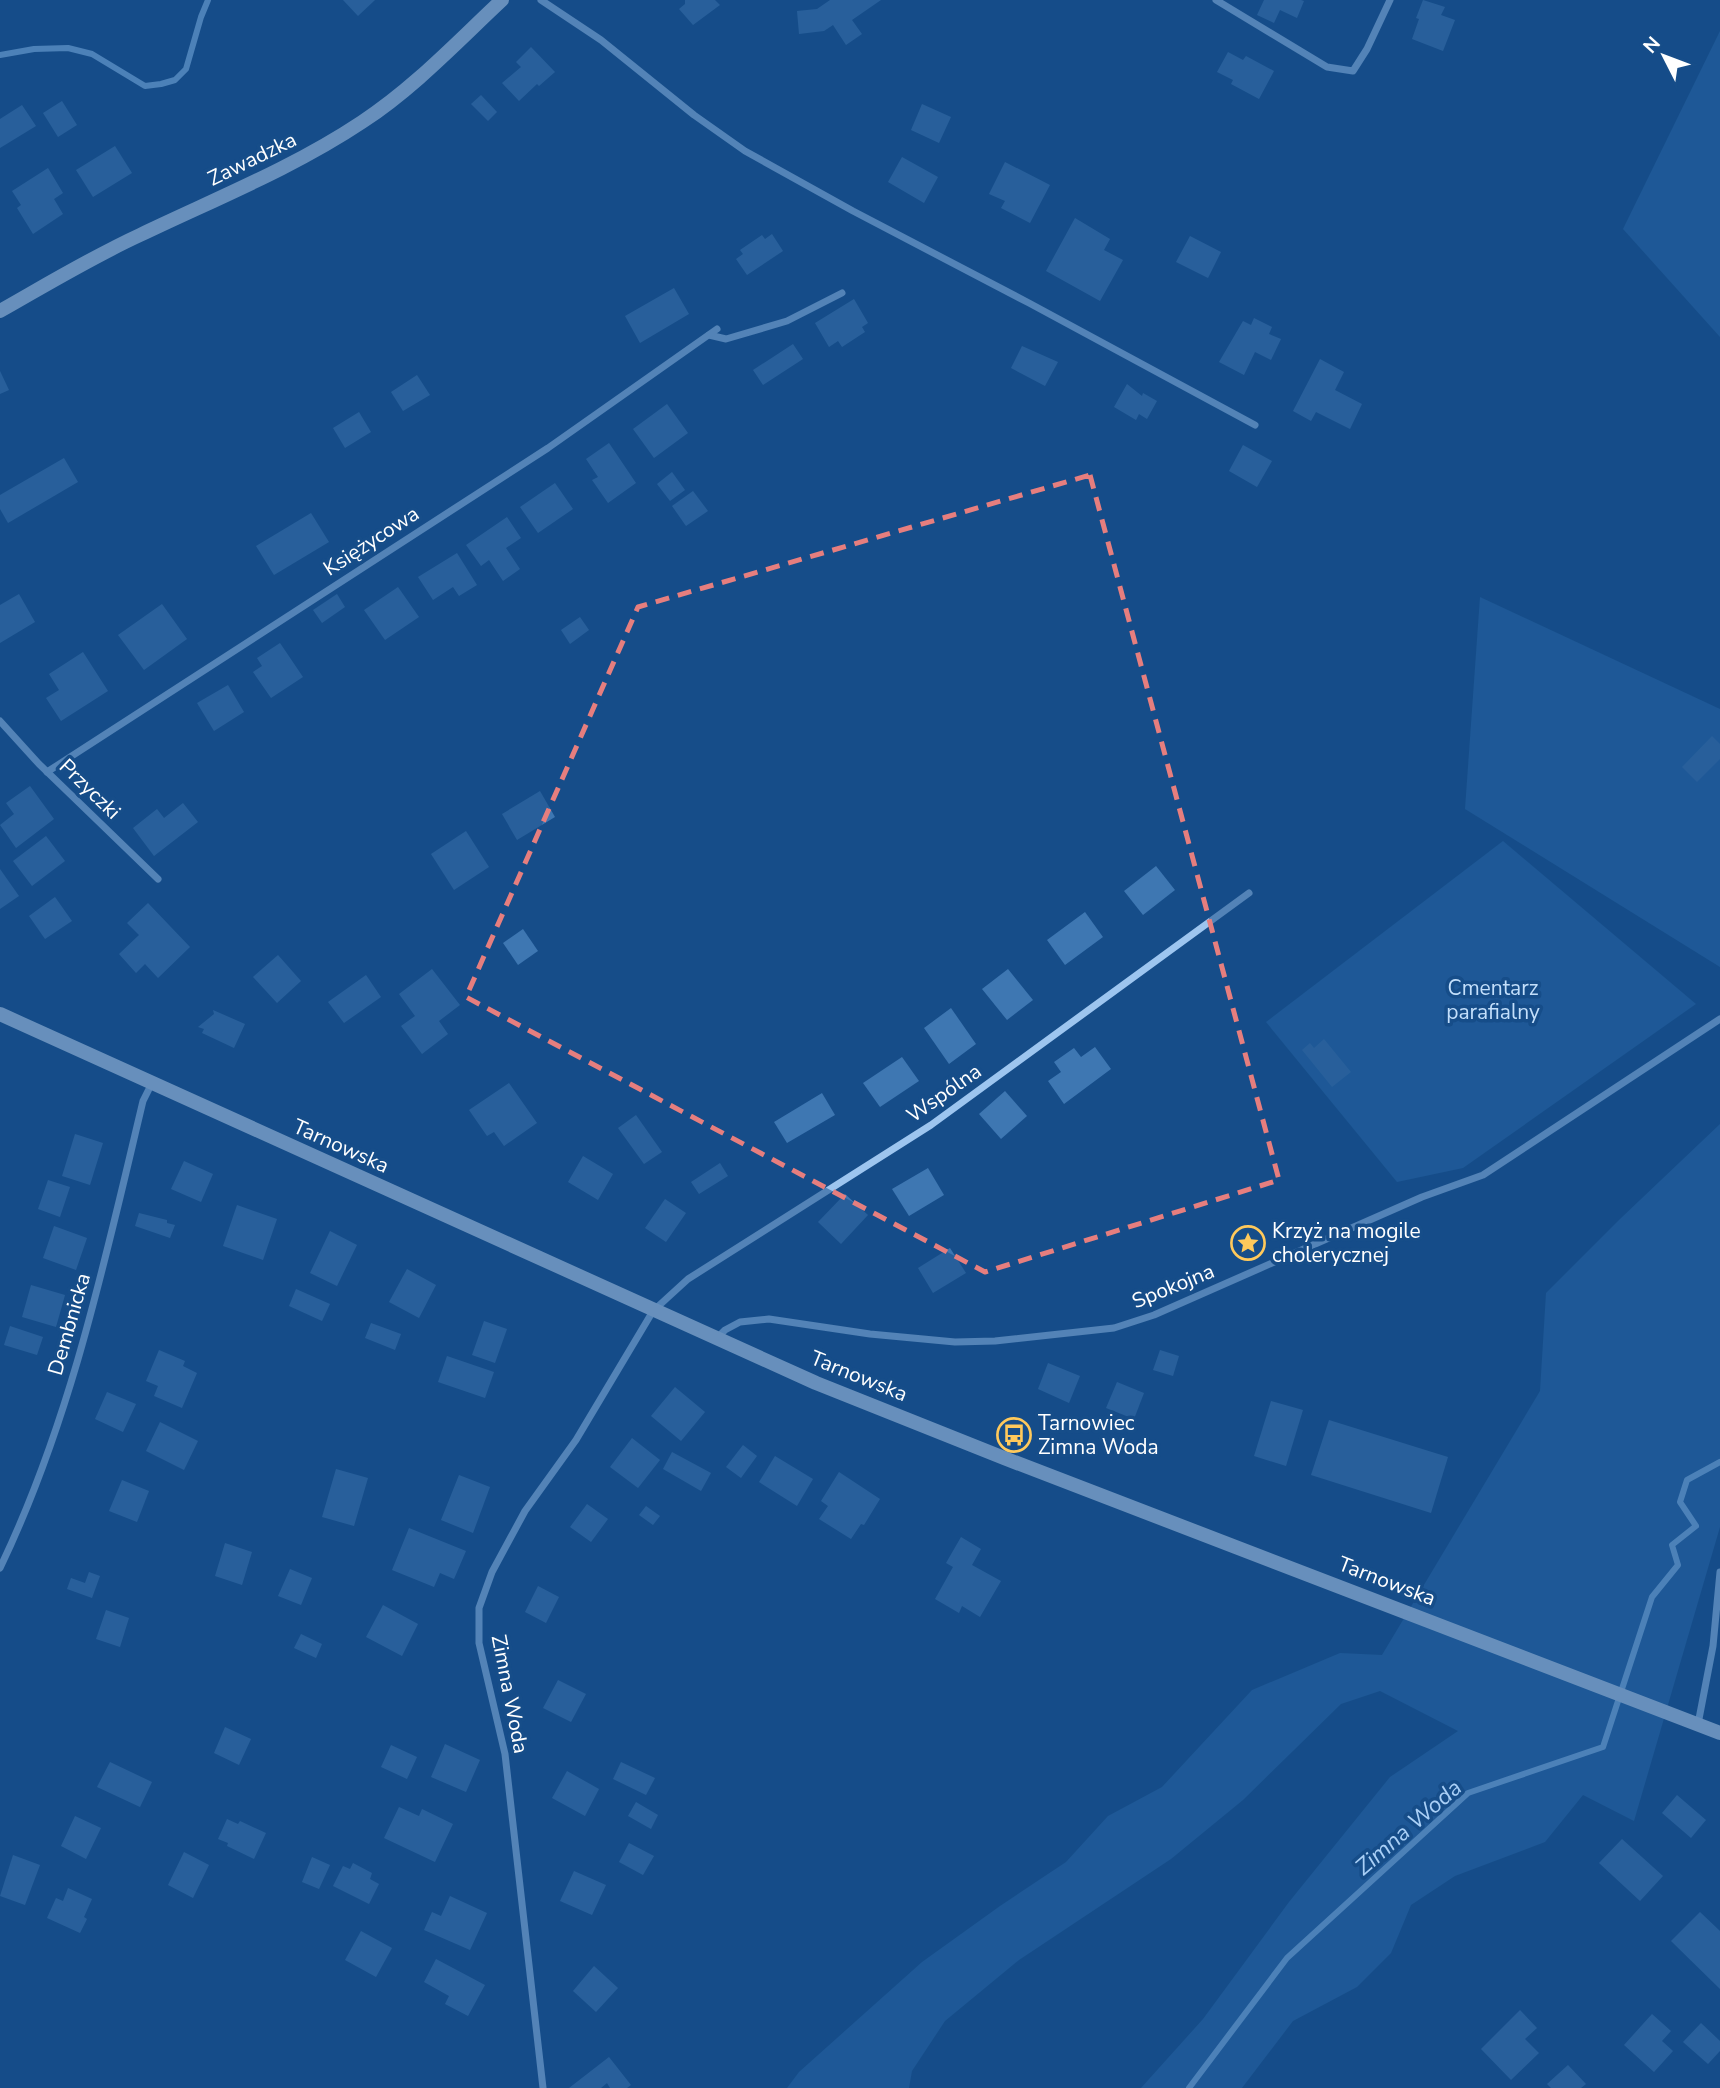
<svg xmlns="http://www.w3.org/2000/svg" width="1720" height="2088" font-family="'Nunito Sans',sans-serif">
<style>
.green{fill:#2867a8}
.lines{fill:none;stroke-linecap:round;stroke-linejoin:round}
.stream{stroke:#8fc1f2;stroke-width:6}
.building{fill:#3e77b2}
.street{stroke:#9dc5ef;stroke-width:7}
.secondary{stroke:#cbe1fa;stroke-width:14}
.marked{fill:none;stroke:#e67e7e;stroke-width:5;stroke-dasharray:14 9;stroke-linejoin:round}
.labels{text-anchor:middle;stroke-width:7;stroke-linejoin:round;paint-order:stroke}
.street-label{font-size:21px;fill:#fff;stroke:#164d89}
.park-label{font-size:21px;fill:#c3dffb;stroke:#164d89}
.poi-label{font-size:21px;fill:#fff;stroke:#164d89;text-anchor:start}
.water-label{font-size:23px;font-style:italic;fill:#a9cff6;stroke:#164d89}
</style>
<rect width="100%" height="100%" fill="#164d89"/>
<g class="green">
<path d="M 1720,31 L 1720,337 L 1623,229 Z"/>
<path d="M 1480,597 L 1720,709 L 1720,967 L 1465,809 Z"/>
<path d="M 1503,841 L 1696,1004 L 1463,1168 L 1397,1182 L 1266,1022 Z"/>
<path d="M 1720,1124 L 1720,1527 L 1634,1821 L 1583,1795 L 1545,1842 L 1455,1876 L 1411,1905 L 1391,1953 L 1357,1987 L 1293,2021 L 1242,2088 L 1141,2088 L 1203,2019 L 1289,1902 L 1390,1777 L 1458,1731 L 1380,1691 L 1341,1704 L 1243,1800 L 1171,1859 L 1019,1960 L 945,2021 L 912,2071 L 909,2088 L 787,2088 L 799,2072 L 922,1962 L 1000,1906 L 1066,1862 L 1108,1816 L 1162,1787 L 1252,1690 L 1340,1653 L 1382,1655 L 1540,1391 L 1546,1293 L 1620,1219 Z"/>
</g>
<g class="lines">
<g class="stream">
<path d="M 0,55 L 34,49 L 68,48 L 92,54 L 145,86 L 161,84 L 175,80 L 186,69 L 201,17 L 208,0"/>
<path d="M 1189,2088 L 1287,1958 L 1468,1793 L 1603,1747 L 1652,1597 L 1678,1565 L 1672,1545 L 1696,1526 L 1680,1502 L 1687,1480 L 1720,1462"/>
</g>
</g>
<g class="building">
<path d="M 343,0 L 375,0 L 358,16 Z"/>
<path d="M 685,0 L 715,0 L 720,5 L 693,25 L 679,9 L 685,4 Z"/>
<path d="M 830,0 L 881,0 L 852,20 L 862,34 L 846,45 L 833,25 L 824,31 L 799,34 L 797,11 L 817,9 Z"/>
<path d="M 1264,0 L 1301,0 L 1304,1 L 1297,18 L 1280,10 L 1274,23 L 1257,15 Z"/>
<path d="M 1423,0 L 1445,7 L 1441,15 L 1455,20 L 1443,51 L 1412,39 L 1419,19 L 1416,18 Z"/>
<path d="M 531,47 L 555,72 L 539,86 L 537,84 L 519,101 L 502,83 L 521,67 L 516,62 Z"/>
<path d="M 1228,52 L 1243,60 L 1246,56 L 1274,71 L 1259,99 L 1231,84 L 1233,80 L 1217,72 Z"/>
<path d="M 481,95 L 497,112 L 488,121 L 471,104 Z"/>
<path d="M 62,101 L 77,125 L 58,137 L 43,113 Z"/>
<path d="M 922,104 L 951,117 L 939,143 L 911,130 Z"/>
<path d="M 22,105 L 36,126 L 0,148 L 0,119 Z"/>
<path d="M 115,146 L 132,173 L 93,197 L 76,170 Z"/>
<path d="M 902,157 L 938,177 L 924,203 L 888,182 Z"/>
<path d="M 1005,162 L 1050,185 L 1030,223 L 1001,208 L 1005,201 L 989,194 Z"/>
<path d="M 48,168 L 63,193 L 54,199 L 63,214 L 33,234 L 17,208 L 21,205 L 12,191 Z"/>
<path d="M 1075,218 L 1110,239 L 1104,250 L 1123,260 L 1100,301 L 1046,271 Z"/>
<path d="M 772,234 L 783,251 L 747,275 L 736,259 L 743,254 L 740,250 L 762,235 L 765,239 Z"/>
<path d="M 1190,236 L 1221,252 L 1208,278 L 1176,262 Z"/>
<path d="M 674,288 L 689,314 L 640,343 L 625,316 Z"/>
<path d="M 854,299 L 868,323 L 862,327 L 865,332 L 842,347 L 838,341 L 829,347 L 815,323 Z"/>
<path d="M 1254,318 L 1272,327 L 1269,334 L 1281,339 L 1271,360 L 1255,352 L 1244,375 L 1219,362 L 1243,321 L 1251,325 Z"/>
<path d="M 793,344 L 803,359 L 763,385 L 753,370 Z"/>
<path d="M 1022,346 L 1058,362 L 1045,386 L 1011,368 Z"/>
<path d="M 1320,359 L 1344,372 L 1335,390 L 1362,404 L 1350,429 L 1316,412 L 1311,421 L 1293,411 Z"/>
<path d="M 0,371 L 9,390 L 0,394 Z"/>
<path d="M 417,375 L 430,395 L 403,411 L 391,392 Z"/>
<path d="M 1127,384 L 1142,396 L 1143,393 L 1157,401 L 1147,419 L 1139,414 L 1136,420 L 1114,407 Z"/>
<path d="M 667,404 L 688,433 L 654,458 L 633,429 Z"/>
<path d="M 359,412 L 371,432 L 345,448 L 333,428 Z"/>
<path d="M 609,443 L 636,483 L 608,503 L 592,480 L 598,477 L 586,459 Z"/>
<path d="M 1243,445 L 1272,461 L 1257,487 L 1229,471 Z"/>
<path d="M 64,458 L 78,482 L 8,523 L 0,509 L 0,495 Z"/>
<path d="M 672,472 L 685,490 L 670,501 L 657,484 Z"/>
<path d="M 555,483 L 573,509 L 538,533 L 520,507 Z"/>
<path d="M 693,491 L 708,511 L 686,526 L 672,506 Z"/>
<path d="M 311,513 L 329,542 L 274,575 L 256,546 Z"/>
<path d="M 507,517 L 521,538 L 506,548 L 520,569 L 503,581 L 489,560 L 481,566 L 466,545 Z"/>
<path d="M 457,553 L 477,585 L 459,596 L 453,587 L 433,600 L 418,577 Z"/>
<path d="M 398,587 L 419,617 L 385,640 L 364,610 Z"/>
<path d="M 19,594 L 35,622 L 0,643 L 0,605 Z"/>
<path d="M 337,594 L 345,607 L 322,623 L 313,610 Z"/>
<path d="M 162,604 L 187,639 L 144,670 L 118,635 Z"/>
<path d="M 580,617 L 589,630 L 570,644 L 561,630 Z"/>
<path d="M 280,643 L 303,677 L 271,698 L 253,672 L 262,666 L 257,658 Z"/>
<path d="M 83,652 L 108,691 L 61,721 L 46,698 L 59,690 L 49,674 Z"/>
<path d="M 228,685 L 244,712 L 214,731 L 197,703 Z"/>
<path d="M 1712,736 L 1720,744 L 1720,759 L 1697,782 L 1682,767 Z"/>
<path d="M 30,786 L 54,819 L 16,848 L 0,825 L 14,814 L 6,803 Z"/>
<path d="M 540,791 L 555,817 L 517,840 L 502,814 Z"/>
<path d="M 183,803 L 198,822 L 154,856 L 133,828 L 157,809 L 164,818 Z"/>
<path d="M 466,831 L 489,867 L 454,890 L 431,854 Z"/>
<path d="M 46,836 L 65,861 L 32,886 L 13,861 Z"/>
<path d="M 1156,866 L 1175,890 L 1143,915 L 1124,891 Z"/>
<path d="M 0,869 L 19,896 L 0,909 Z"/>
<path d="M 55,897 L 72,921 L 45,939 L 29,916 Z"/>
<path d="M 148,903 L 190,947 L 158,978 L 145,964 L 136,973 L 119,954 L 139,935 L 127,923 Z"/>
<path d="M 1085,912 L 1103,937 L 1065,965 L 1047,940 Z"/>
<path d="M 523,929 L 538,951 L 518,965 L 503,943 Z"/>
<path d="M 278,955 L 301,981 L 277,1003 L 253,977 Z"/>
<path d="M 432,969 L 460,1005 L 439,1021 L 448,1034 L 422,1054 L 401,1026 L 415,1016 L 399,994 Z"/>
<path d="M 1008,969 L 1033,1000 L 1007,1020 L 982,989 Z"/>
<path d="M 366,975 L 381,997 L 344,1023 L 328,1002 Z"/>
<path d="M 951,1008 L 976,1044 L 949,1064 L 924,1028 Z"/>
<path d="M 213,1010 L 245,1024 L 234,1048 L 202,1033 L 204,1029 L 198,1027 L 214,1014 Z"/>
<path d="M 1324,1039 L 1351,1072 L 1332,1087 L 1302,1050 L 1310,1043 L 1314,1048 Z"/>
<path d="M 1095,1047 L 1111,1069 L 1064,1104 L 1048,1081 L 1061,1072 L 1054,1062 L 1074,1048 L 1081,1057 Z"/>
<path d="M 902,1057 L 919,1081 L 880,1107 L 863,1083 Z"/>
<path d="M 509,1083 L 537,1123 L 504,1146 L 494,1132 L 487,1136 L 469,1110 Z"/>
<path d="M 1005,1091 L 1027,1116 L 1001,1139 L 979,1114 Z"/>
<path d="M 822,1093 L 835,1115 L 787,1143 L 774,1122 Z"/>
<path d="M 636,1115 L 662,1152 L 644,1164 L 618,1128 Z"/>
<path d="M 75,1134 L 103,1143 L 90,1185 L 62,1176 Z"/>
<path d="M 583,1156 L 613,1174 L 598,1200 L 568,1182 Z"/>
<path d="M 184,1161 L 213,1174 L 201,1202 L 171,1189 Z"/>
<path d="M 720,1163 L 728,1176 L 699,1194 L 691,1182 Z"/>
<path d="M 928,1168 L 944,1195 L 909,1216 L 892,1189 Z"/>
<path d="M 48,1180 L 70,1187 L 60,1217 L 38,1209 Z"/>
<path d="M 845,1194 L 868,1215 L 841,1244 L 818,1222 Z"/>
<path d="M 665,1199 L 686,1213 L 666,1242 L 645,1228 Z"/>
<path d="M 237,1205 L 277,1219 L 263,1260 L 223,1246 Z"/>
<path d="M 139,1213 L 167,1220 L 167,1223 L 175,1225 L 170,1238 L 135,1226 Z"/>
<path d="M 54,1226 L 87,1238 L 76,1270 L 43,1258 Z"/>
<path d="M 330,1231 L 357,1245 L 337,1286 L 310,1273 Z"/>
<path d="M 950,1248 L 966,1273 L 933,1293 L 918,1268 Z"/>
<path d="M 407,1269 L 436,1285 L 419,1318 L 389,1302 Z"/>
<path d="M 31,1285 L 65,1295 L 56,1327 L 22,1317 Z"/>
<path d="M 296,1289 L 330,1304 L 322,1321 L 289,1306 Z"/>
<path d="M 484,1321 L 507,1329 L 495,1363 L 472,1355 Z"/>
<path d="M 371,1323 L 401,1334 L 395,1350 L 365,1338 Z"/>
<path d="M 10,1326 L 43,1337 L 37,1355 L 4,1345 Z"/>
<path d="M 159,1350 L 185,1361 L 183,1366 L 197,1373 L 182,1408 L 154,1396 L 158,1386 L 146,1381 Z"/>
<path d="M 1160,1350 L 1179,1356 L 1173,1376 L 1153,1370 Z"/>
<path d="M 447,1356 L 494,1372 L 485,1398 L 438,1382 Z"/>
<path d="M 1048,1363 L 1080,1376 L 1069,1403 L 1038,1389 Z"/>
<path d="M 1117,1382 L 1144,1393 L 1134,1419 L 1106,1408 Z"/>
<path d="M 675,1387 L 705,1412 L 681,1441 L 651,1416 Z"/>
<path d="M 107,1392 L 136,1404 L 123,1432 L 95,1419 Z"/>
<path d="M 1271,1401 L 1303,1410 L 1286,1466 L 1254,1456 Z"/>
<path d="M 1329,1420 L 1448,1457 L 1431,1513 L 1311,1475 Z"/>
<path d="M 160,1422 L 198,1441 L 184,1470 L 146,1451 Z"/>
<path d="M 632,1438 L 660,1460 L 638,1488 L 610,1467 Z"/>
<path d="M 743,1445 L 757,1456 L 741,1478 L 726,1467 Z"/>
<path d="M 672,1452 L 711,1473 L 701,1491 L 663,1469 Z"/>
<path d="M 775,1456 L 813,1479 L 797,1506 L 759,1482 Z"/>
<path d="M 336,1469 L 368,1478 L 354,1526 L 322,1517 Z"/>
<path d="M 839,1472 L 880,1499 L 864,1525 L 861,1524 L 851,1539 L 819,1519 L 828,1506 L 821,1501 Z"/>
<path d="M 459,1475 L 490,1487 L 473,1533 L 441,1520 Z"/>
<path d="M 122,1480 L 149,1491 L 137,1522 L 109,1511 Z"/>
<path d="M 587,1504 L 608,1519 L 591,1542 L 570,1527 Z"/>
<path d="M 646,1506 L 660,1516 L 653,1525 L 639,1515 Z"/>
<path d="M 409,1528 L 466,1551 L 454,1579 L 440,1573 L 434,1587 L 392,1570 Z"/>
<path d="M 961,1537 L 981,1549 L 972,1565 L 1001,1581 L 980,1617 L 962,1606 L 959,1613 L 935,1599 L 953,1567 L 946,1563 Z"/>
<path d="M 225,1543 L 252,1552 L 242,1585 L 215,1576 Z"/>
<path d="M 290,1569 L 312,1578 L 301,1605 L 278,1596 Z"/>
<path d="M 89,1572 L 100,1576 L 92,1598 L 67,1589 L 71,1578 L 85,1583 Z"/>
<path d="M 538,1586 L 559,1597 L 546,1623 L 525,1612 Z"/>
<path d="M 383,1605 L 418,1624 L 402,1656 L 366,1637 Z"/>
<path d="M 106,1610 L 129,1618 L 120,1647 L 96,1639 Z"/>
<path d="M 301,1634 L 322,1644 L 316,1658 L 294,1648 Z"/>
<path d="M 558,1680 L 586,1694 L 571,1722 L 543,1708 Z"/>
<path d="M 225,1727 L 251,1739 L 239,1765 L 214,1753 Z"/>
<path d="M 445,1744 L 480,1760 L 466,1792 L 431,1777 Z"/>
<path d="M 391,1745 L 417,1757 L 407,1779 L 381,1767 Z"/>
<path d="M 110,1762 L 152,1782 L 140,1807 L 97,1787 Z"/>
<path d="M 621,1762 L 655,1778 L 646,1795 L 613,1779 Z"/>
<path d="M 567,1771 L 599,1789 L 585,1816 L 552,1798 Z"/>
<path d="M 1677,1795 L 1706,1820 L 1691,1838 L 1662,1813 Z"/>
<path d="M 636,1802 L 658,1815 L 651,1829 L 628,1816 Z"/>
<path d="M 399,1807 L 419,1816 L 422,1809 L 453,1824 L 435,1862 L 384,1838 Z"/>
<path d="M 75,1816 L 101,1828 L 86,1859 L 61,1846 Z"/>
<path d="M 227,1819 L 238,1824 L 240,1821 L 266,1833 L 254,1859 L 227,1846 L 228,1843 L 218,1839 Z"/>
<path d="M 1622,1839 L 1663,1876 L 1640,1901 L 1599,1863 Z"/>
<path d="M 629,1843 L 654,1856 L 643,1875 L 619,1862 Z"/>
<path d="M 184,1852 L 209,1865 L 193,1898 L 168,1885 Z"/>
<path d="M 13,1855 L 40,1865 L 25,1905 L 0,1896 Z"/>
<path d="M 312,1857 L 330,1865 L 319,1889 L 302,1882 Z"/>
<path d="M 353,1863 L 372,1873 L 370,1879 L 379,1884 L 369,1904 L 333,1886 L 343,1866 L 350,1869 Z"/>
<path d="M 574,1871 L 606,1885 L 592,1915 L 560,1901 Z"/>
<path d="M 68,1888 L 92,1899 L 84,1917 L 87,1919 L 80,1933 L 47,1918 L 56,1898 L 63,1901 Z"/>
<path d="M 450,1896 L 487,1913 L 470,1950 L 424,1930 L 432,1912 L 441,1916 Z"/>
<path d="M 1700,1912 L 1720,1931 L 1720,1989 L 1671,1941 Z"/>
<path d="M 361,1931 L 392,1948 L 376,1977 L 345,1960 Z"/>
<path d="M 436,1959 L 485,1985 L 468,2016 L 445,2004 L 449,1996 L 424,1982 Z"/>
<path d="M 594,1966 L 618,1988 L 596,2012 L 573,1991 Z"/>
<path d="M 1520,2010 L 1537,2028 L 1525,2039 L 1539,2053 L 1511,2080 L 1481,2049 Z"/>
<path d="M 1652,2014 L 1671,2031 L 1662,2041 L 1673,2051 L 1654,2072 L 1624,2045 Z"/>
<path d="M 1701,2023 L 1720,2041 L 1720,2051 L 1708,2064 L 1683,2042 Z"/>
<path d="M 609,2057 L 631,2085 L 627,2088 L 610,2088 L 607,2083 L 601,2088 L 569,2088 Z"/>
<path d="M 1568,2065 L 1586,2084 L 1581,2088 L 1551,2088 L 1547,2084 Z"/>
</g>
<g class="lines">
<g class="street">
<path d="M 541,0 L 601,40 L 694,115 L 745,151 L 853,211 L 1029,303 L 1255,425"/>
<path d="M 1216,0 L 1327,67 L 1353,71 L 1367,49 L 1390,0"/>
<path d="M 709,335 L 726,339 L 787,321 L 842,293"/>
<path d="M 0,721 L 39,764 L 158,879"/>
<path d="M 47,772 L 548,448 L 717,329"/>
<path d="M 717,1338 L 725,1330 L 740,1322 L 769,1319 L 870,1334 L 955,1342 L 995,1341 L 1114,1328 L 1154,1315 L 1422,1197 L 1483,1175 L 1720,1019"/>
<path d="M 0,1568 C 71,1420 105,1260 143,1101 L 152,1083"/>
<path d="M 1698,1724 L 1713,1646 L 1720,1572"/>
<path d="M 543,2088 L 505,1754 L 479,1643 L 479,1608 L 492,1572 L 525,1511 L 576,1440 L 653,1311 L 688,1279 L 931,1125 L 1249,893"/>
</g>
<g class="secondary">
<path d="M 0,311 C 46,285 92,257 140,235 C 215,199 293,168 362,122 C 414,88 457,42 502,0"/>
<path d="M 0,1014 L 816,1383 L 1004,1458 L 1720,1733"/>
</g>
</g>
<path d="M0 0H1720V2088H0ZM 1090,475 L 1279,1180 L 985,1272 L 466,997 L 638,607 Z" fill="#164d89" fill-opacity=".55" fill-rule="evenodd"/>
<path class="marked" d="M 1090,475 L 1279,1180 L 985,1272 L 466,997 L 638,607 Z"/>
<defs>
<g id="sight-ring" transform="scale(1.75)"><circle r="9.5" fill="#164d89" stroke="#ffc95b" stroke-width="1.5"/><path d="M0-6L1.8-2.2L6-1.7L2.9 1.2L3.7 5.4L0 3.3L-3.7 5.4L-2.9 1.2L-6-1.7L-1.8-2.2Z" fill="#ffc95b"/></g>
<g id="bus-ring" transform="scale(1.75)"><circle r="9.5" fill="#164d89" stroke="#ffc95b" stroke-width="1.5"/><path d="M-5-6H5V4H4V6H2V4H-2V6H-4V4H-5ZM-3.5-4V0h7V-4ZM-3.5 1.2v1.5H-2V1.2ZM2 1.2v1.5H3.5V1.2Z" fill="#ffc95b"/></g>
</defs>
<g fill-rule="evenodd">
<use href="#sight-ring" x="1248" y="1243"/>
<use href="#bus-ring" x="1014" y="1435"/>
</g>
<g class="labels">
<g class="street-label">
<text transform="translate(252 159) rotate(-26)" y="7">Zawadzka</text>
<text transform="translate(371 541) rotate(-33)" y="7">Księżycowa</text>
<text transform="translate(90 789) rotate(44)" y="7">Przyczki</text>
<text transform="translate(944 1093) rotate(-35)" y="7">Wspólna</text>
<text transform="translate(341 1146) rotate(24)" y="7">Tarnowska</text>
<text transform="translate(1173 1286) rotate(-22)" y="7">Spokojna</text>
<text transform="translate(69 1324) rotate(-74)" y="7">Dembnicka</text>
<text transform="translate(859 1376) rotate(22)" y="7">Tarnowska</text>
<text transform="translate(1387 1581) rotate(21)" y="7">Tarnowska</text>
<text transform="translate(510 1694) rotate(79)" y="7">Zimna Woda</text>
</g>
<g class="park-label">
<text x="1493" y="995">Cmentarz<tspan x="1493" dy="24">parafialny</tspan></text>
</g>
<g class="poi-label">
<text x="1272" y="1238">Krzyż na mogile<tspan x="1272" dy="24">cholerycznej</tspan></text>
<text x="1038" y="1430">Tarnowiec<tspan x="1038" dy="24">Zimna Woda</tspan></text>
</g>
<g class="water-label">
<text transform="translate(1408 1827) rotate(-41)" y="8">Zimna Woda</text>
</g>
</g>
<g transform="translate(1664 56) rotate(312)" stroke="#164d89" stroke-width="5" paint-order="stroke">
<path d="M0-5L12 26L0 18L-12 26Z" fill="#ffffff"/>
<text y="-10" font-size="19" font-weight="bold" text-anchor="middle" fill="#ffffff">N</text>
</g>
</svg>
